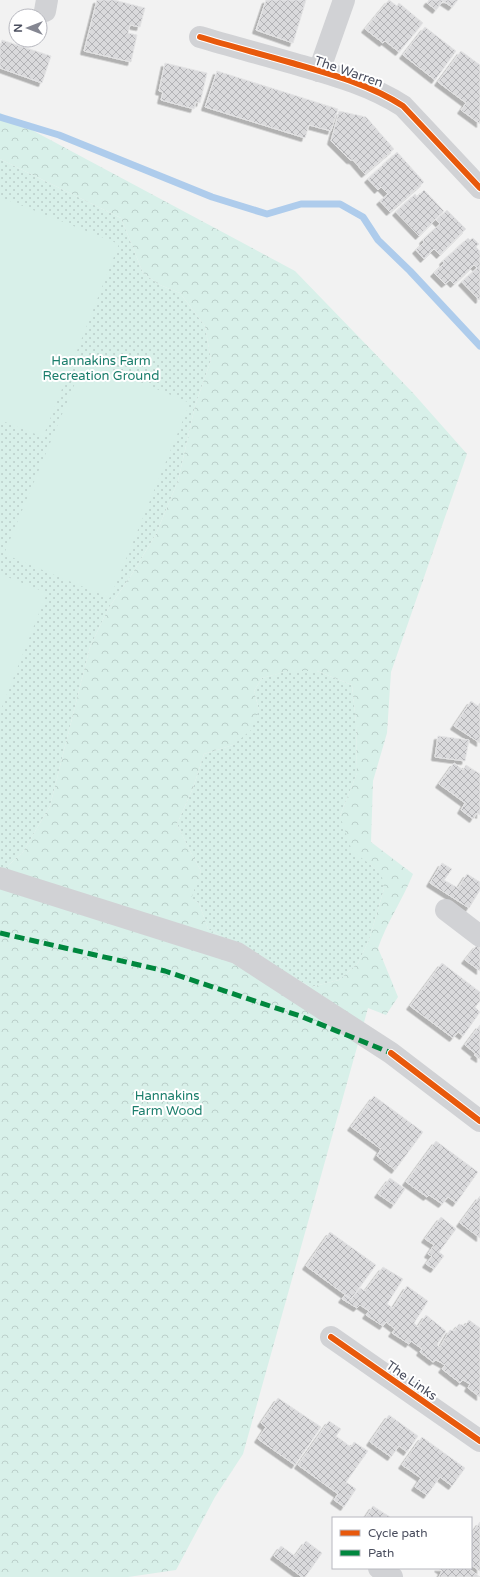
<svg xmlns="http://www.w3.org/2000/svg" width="480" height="1577" font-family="'Varela Round',sans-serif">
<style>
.grass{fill:url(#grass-dots)}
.forest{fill:url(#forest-crowns);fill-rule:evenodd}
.pitch{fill:#d8f0e9}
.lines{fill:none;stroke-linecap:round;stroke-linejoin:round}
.stream{stroke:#aeccec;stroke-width:7}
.building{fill:url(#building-cross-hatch);stroke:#e4e4e5;filter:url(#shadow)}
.minor{stroke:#d1d2d5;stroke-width:22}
.quiet{stroke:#00873e;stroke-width:5;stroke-dasharray:10 5;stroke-linecap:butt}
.cycleway-casing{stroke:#fff;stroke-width:8}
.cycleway{stroke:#e8590c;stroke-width:6}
.labels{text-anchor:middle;stroke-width:4;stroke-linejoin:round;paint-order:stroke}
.street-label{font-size:13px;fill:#4a4e5e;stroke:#fff}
.park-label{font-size:13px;fill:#1b7e6c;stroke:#fff}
</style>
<defs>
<pattern id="grass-dots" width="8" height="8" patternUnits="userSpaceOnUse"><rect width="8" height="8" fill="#d8f0e9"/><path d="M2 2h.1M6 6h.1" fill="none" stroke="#bbcfca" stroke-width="1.8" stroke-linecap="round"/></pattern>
<pattern id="forest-crowns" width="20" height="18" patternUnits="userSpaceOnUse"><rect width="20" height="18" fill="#d8f0e9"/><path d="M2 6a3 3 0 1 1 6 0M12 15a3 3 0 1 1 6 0" fill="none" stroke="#bbcfca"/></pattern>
<pattern id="building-cross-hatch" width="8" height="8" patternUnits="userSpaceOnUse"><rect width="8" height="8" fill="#dadadc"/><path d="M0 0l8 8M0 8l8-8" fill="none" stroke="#b3b3b6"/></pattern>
<filter id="shadow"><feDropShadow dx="-3.5" dy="3.5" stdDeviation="0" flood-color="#0004"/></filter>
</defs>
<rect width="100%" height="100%" fill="#f2f2f2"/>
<g class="grass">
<path d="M 0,159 L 121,218 L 143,273 L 160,285 L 180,293 L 205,326 L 211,360 L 195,406 L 178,481 L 156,534 L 132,574 L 108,609 L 90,647 L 50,806 L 23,852 L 0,873 Z"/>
<path d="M 288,671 L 317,671 L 352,685 L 356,722 L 357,773 L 340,816 L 371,865 L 383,877 L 384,889 L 369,940 L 358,963 L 339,980 L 311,987 L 208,929 L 199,903 L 190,899 L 201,871 L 190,851 L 177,824 L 193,788 L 204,754 L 233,745 L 259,710 L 254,691 L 262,678 Z"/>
</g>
<path class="forest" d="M 0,113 L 295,271 L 413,393 L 467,454 L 391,672 L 387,733 L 373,781 L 371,842 L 413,874 C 403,899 387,922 378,948 L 398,997 L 386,1015 L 368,1008 L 243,1454 L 215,1497 L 176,1570 L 128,1577 L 0,1577 L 0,873 L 23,852 L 50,806 L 90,647 L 108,609 L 132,574 L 156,534 L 178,481 L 195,406 L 211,360 L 205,326 L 180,293 L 160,285 L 143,273 L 121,218 L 0,159 ZM 289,671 L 317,671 L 352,685 L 356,722 L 357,773 L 340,816 L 352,851 L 371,865 L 382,877 L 384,889 L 369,940 L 358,963 L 339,980 L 311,987 L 208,929 L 199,903 L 191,899 L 201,871 L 190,851 L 177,824 L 193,788 L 204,754 L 233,745 L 251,730 L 259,710 L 254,691 L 262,678 Z"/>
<g class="pitch">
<path d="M 0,197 L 119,244 L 43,437 L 0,420 Z"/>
<path d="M 85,359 L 190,403 L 110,598 L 4,554 Z"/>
<path d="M 0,574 L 47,593 L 0,712 Z"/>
</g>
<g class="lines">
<path class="stream" d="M 0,117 L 59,135 L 212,197 L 267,214 L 301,204 L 340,204 L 363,217 L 378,240 L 410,271 L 480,346"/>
</g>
<g class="building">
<path d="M 97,0 L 114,0 L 145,8 L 140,27 L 130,25 L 128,33 L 137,35 L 131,62 L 84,51 Z"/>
<path d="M 266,0 L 306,0 L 293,43 L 256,30 Z"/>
<path d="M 389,0 L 397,6 L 399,3 L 423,23 L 399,52 L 385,41 L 383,43 L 365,29 Z"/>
<path d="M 429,0 L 458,0 L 452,7 L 443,1 L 436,10 L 427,3 Z"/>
<path d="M 425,27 L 456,51 L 435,80 L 403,55 Z"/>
<path d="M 2,40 L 51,56 L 42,83 L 0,68 L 0,47 Z"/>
<path d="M 461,51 L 480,65 L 480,124 L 461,110 L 466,103 L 438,82 Z"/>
<path d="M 165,63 L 207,73 L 200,103 L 196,102 L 194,109 L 161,100 L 163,92 L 159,91 Z"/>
<path d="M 217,71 L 338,109 L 331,131 L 309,125 L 305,138 L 205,107 Z"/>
<path d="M 339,111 L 366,117 L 394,149 L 365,174 L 353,160 L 350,160 L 331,141 Z"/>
<path d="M 397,152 L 424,182 L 390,212 L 380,201 L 388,194 L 381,187 L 378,190 L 368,179 Z"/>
<path d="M 424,190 L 444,211 L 419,236 L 396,212 L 415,194 L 417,197 Z"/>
<path d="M 447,210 L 466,229 L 440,255 L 434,249 L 424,259 L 416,250 L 424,242 L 423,240 L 440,224 L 436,220 Z"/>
<path d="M 468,238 L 470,240 L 473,238 L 479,244 L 476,247 L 480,251 L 480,299 L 479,300 L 462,282 L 477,268 L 474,265 L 454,284 L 450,280 L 445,284 L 434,273 L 444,263 L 443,261 Z"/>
<path d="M 471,701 L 478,706 L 480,703 L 480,743 L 454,726 Z"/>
<path d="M 438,736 L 469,740 L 465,761 L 435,757 Z"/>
<path d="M 454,763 L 463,770 L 466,765 L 480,774 L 480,815 L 477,813 L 473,819 L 461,810 L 465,803 L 439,784 Z"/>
<path d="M 442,863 L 452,869 L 444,880 L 458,888 L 467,874 L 480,882 L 480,890 L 469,908 L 430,883 Z"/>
<path d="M 477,945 L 480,947 L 480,971 L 465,960 Z"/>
<path d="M 442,963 L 480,992 L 480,1001 L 475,1007 L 480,1012 L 463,1036 L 458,1032 L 453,1038 L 410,1006 Z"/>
<path d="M 480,1025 L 480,1059 L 474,1055 L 476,1054 L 465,1045 Z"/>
<path d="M 374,1096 L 423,1132 L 395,1170 L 377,1156 L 381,1149 L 351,1127 Z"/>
<path d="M 436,1141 L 478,1172 L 456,1203 L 448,1197 L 442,1204 L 429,1195 L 427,1197 L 406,1182 Z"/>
<path d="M 390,1178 L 405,1189 L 394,1205 L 378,1194 Z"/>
<path d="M 480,1196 L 480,1238 L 460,1223 Z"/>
<path d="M 441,1217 L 456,1229 L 439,1252 L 444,1256 L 434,1269 L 426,1264 L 432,1256 L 428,1254 L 434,1245 L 425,1239 Z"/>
<path d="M 330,1232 L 376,1265 L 351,1299 L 306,1266 Z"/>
<path d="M 383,1267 L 403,1279 L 387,1304 L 393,1308 L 407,1286 L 428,1301 L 414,1323 L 418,1327 L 426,1315 L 446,1331 L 437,1345 L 440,1347 L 450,1330 L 454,1331 L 459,1324 L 465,1326 L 469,1320 L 480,1328 L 480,1397 L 468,1388 L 470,1384 L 463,1380 L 460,1383 L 442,1369 L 445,1365 L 436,1360 L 433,1362 L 420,1352 L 422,1349 L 411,1341 L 409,1344 L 392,1333 L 395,1329 L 386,1322 L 383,1326 L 366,1315 L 369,1311 L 360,1305 L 357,1308 L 342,1299 L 345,1295 L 351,1299 L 360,1288 L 365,1291 Z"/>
<path d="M 278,1398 L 321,1427 L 295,1465 L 258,1439 L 266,1427 L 261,1423 Z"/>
<path d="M 389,1415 L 418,1436 L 407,1452 L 399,1446 L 391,1457 L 370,1442 Z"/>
<path d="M 329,1421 L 341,1429 L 336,1436 L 351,1447 L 354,1442 L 368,1451 L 346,1482 L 356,1489 L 344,1507 L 334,1500 L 338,1494 L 298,1465 Z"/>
<path d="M 422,1437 L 465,1468 L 452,1486 L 440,1477 L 427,1495 L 415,1487 L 421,1478 L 402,1465 Z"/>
<path d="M 373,1506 L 390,1517 L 390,1518 L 365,1518 Z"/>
<path d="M 480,1522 L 480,1571 L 471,1565 L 471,1535 Z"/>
<path d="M 306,1541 L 322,1553 L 305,1577 L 302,1577 L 274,1556 L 281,1546 L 295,1556 Z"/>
<path d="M 438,1568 L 468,1568 L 480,1577 L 439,1577 L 442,1571 Z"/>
</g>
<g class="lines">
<g class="minor">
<path d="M 45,11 L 47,0"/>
<path d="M 200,37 C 230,46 261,54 292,63 C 330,74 369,84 403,106 L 480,188"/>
<path d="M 319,71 L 344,0"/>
<path d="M 0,878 L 237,953 L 391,1053 L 480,1121"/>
<path d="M 446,910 L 480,936"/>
<path d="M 331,1337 L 480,1441"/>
<path d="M 379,1568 L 392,1577"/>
</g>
<path class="quiet" d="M 0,933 L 165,971 L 300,1016 L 391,1053"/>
<g class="cycleway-casing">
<g id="cycleway">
<path d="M 200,37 C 230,46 261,54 292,63 C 330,74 369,84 403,106 L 480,188"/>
<path d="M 391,1053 L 480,1121"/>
<path d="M 331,1337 L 480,1441"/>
</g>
</g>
<use href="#cycleway" class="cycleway"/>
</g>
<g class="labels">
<g class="street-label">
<text transform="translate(349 71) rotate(19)" y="5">The Warren</text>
<text transform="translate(412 1380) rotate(35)" y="5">The Links</text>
</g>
<g class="park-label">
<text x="101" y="365">Hannakins Farm<tspan x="101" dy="15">Recreation Ground</tspan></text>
<text x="167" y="1100">Hannakins<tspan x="167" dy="15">Farm Wood</tspan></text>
</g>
</g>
<rect x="332" y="1517" width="140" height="52" fill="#ffffff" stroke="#b7b8bf"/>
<rect x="340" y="1530" width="20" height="6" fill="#e8590c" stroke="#b7b8bf"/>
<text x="368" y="1537" font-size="12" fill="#4a4e5e">Cycle path</text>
<rect x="340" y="1550" width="20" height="6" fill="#00873e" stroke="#b7b8bf"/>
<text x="368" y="1557" font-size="12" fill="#4a4e5e">Path</text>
<g transform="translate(28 28) rotate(270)"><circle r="19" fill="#ffffff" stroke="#b7b8bf"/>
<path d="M0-3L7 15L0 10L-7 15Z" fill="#858792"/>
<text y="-6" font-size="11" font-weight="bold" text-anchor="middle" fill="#4a4e5e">N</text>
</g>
</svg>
